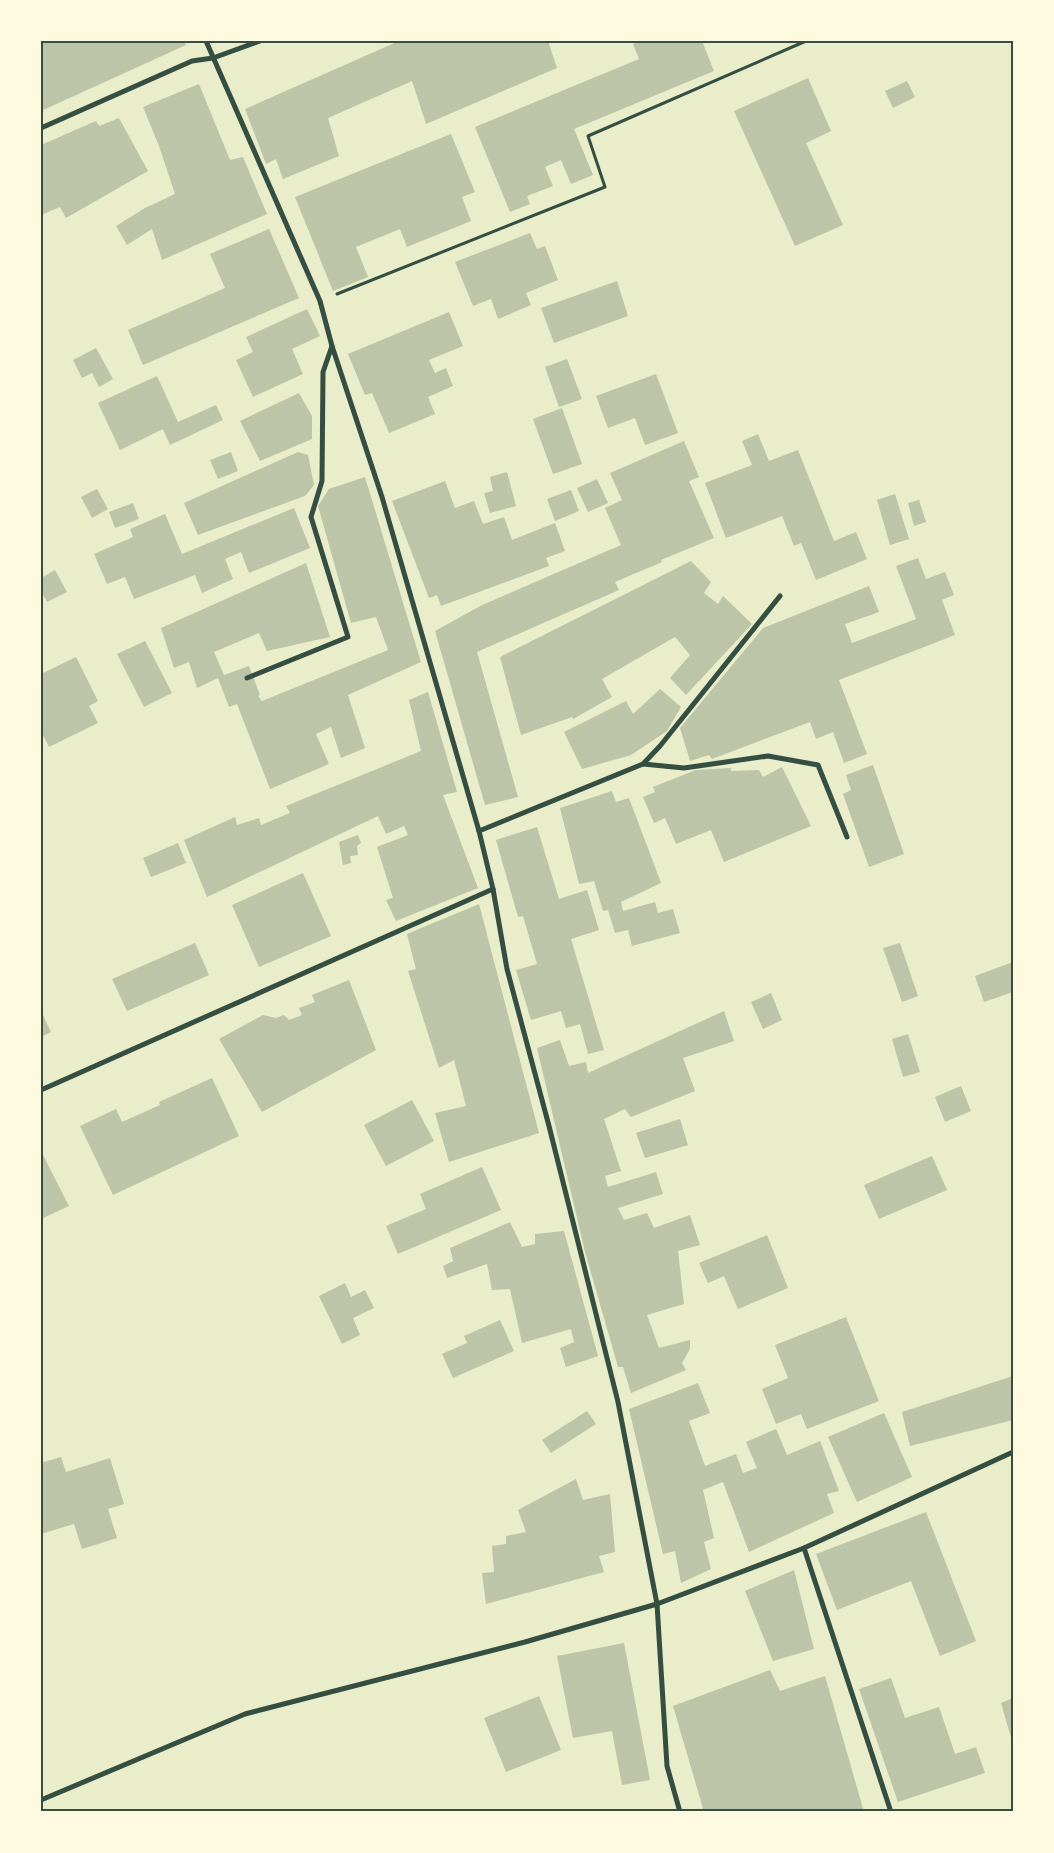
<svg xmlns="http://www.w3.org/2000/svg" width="1054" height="1853" font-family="'Asap Condensed',sans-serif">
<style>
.building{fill:#bcc5a7}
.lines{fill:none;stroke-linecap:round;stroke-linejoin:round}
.path{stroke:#344e41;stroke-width:3}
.minor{stroke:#344e41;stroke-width:5}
.neatline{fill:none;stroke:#344e41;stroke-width:2}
</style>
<rect width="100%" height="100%" fill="#e9edc9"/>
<g class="building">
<path d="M 41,41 L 184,41 L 186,45 L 41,111 Z"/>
<path d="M 399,41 L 548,41 L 557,68 L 426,124 L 412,81 L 328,118 L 339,156 L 283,179 L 276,159 L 266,164 L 245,109 Z"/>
<path d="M 640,41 L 702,41 L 714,71 L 574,129 L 593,175 L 571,184 L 561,160 L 545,167 L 553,186 L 527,196 L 530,204 L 510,212 L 475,127 L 639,59 L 633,44 Z"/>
<path d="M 808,78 L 831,131 L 806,143 L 843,225 L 795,246 L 734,111 Z"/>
<path d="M 907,81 L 915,97 L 893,108 L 885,91 Z"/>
<path d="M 199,84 L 230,160 L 243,157 L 267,214 L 162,260 L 152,229 L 127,245 L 116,226 L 145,208 L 175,194 L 159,146 L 143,107 Z"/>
<path d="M 119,118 L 148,171 L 66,218 L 60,207 L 41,215 L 41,145 L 96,121 L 99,126 Z"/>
<path d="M 451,134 L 475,192 L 462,197 L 471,221 L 407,247 L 400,229 L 356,247 L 368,277 L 333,291 L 295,197 Z"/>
<path d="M 269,229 L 299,298 L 143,365 L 128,330 L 225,288 L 210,254 Z"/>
<path d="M 530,233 L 537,249 L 545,246 L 558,280 L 526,293 L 531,305 L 498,319 L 491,299 L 473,306 L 455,262 Z"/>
<path d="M 617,281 L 628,316 L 554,343 L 541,308 Z"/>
<path d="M 307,309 L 320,336 L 292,349 L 303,374 L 253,397 L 236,360 L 253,352 L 246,337 Z"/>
<path d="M 449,312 L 463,346 L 429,360 L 435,373 L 446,368 L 453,386 L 428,397 L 435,414 L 389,433 L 372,393 L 365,395 L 348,354 Z"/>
<path d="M 96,348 L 113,379 L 99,387 L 92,373 L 82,378 L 73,360 Z"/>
<path d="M 567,359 L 582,399 L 559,407 L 545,367 Z"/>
<path d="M 656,374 L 678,433 L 645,445 L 635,418 L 608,428 L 596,396 Z"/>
<path d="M 157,376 L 178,422 L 216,405 L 223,420 L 170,445 L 163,429 L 120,450 L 98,403 Z"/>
<path d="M 299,393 L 312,416 L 312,439 L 260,461 L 240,421 Z"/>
<path d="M 562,408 L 582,464 L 553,474 L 533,419 Z"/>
<path d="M 758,434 L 769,461 L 798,450 L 834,541 L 856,532 L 867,559 L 816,580 L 801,543 L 794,546 L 782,516 L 726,538 L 705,483 L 752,465 L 742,441 Z"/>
<path d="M 684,441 L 699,477 L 689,481 L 714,538 L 661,560 L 662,562 L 615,582 L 619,590 L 477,652 L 518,797 L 485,805 L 435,631 L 482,605 L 621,545 L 605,508 L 622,500 L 610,473 Z"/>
<path d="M 231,452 L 238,471 L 218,479 L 210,460 Z"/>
<path d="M 298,452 L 308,455 L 314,485 L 305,496 L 198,535 L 184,503 Z"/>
<path d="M 507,472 L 516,506 L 490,513 L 484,493 L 493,491 L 490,477 Z"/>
<path d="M 365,477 L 421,662 L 348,695 L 365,748 L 341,758 L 331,727 L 316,734 L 329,764 L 270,789 L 237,704 L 229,707 L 218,678 L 197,688 L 189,662 L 174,668 L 161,628 L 306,563 L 330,637 L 267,651 L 259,633 L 214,652 L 224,675 L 249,666 L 260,695 L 258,696 L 262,701 L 388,650 L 376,617 L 351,623 L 318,506 L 329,489 Z"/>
<path d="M 597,479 L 608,503 L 588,512 L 577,488 Z"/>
<path d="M 445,481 L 455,508 L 474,501 L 483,524 L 504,517 L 512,540 L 555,523 L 565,551 L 546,558 L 549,566 L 441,606 L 437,595 L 429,598 L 392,501 Z"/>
<path d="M 97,489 L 108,509 L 92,518 L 81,497 Z"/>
<path d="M 571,490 L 579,511 L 555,521 L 547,499 Z"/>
<path d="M 895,494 L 909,539 L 890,545 L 877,500 Z"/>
<path d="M 919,500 L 926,522 L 914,526 L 908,503 Z"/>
<path d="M 133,503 L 139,519 L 115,528 L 109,512 Z"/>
<path d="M 294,508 L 310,548 L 249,573 L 241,552 L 225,559 L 233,579 L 202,593 L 195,575 L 134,599 L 125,577 L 107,584 L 94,554 L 133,537 L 130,529 L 165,514 L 182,554 Z"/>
<path d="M 918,558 L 926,579 L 945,572 L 954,595 L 942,600 L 955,635 L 839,680 L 867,754 L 844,763 L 833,732 L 816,739 L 810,722 L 712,759 L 709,755 L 690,761 L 680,728 L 763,628 L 869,586 L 879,612 L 845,624 L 852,643 L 916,619 L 896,566 Z"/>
<path d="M 691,561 L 711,582 L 704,593 L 718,604 L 723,596 L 752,624 L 686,695 L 670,678 L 690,655 L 675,637 L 602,679 L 612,697 L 573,719 L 572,717 L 521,735 L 500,657 Z"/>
<path d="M 55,570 L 67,592 L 47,602 L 41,591 L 41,578 Z"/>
<path d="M 145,641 L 172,693 L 144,707 L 117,654 Z"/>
<path d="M 76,657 L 98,701 L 89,706 L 98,723 L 49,747 L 41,731 L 41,674 Z"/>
<path d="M 660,689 L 681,707 L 667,731 L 631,755 L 582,769 L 564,732 L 626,701 L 633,714 Z"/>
<path d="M 428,692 L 457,792 L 443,795 L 478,888 L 396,921 L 386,900 L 393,898 L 377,847 L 408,835 L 404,826 L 386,834 L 378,816 L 207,897 L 184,840 L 235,817 L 237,825 L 259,818 L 261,825 L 290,813 L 286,806 L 421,751 L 409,700 Z"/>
<path d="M 873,765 L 904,854 L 869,867 L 843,794 L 851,790 L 846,775 Z"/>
<path d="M 782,767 L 811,826 L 724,862 L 711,830 L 676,844 L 665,818 L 654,823 L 643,797 L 655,792 L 653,787 L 696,770 L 731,768 L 731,771 L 759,770 L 763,777 Z"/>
<path d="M 612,791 L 616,802 L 629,798 L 661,883 L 621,902 L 623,911 L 655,902 L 658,913 L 673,909 L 680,933 L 632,946 L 628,930 L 615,933 L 608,910 L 603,911 L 594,881 L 579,884 L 560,808 Z"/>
<path d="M 537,827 L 559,899 L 587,890 L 599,930 L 571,939 L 604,1050 L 588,1054 L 580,1024 L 566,1028 L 561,1011 L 531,1020 L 516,970 L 537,964 L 523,916 L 518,917 L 496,840 Z"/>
<path d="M 358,835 L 361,843 L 357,846 L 358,855 L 350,856 L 351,863 L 343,865 L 339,842 Z"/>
<path d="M 178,843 L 186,863 L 151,877 L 143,858 Z"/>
<path d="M 303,873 L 331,936 L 259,967 L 232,905 Z"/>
<path d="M 479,904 L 539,1133 L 449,1162 L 435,1113 L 466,1106 L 454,1060 L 439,1068 L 408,971 L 416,969 L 407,934 Z"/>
<path d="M 195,943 L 209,975 L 127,1011 L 112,979 Z"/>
<path d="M 900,943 L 918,996 L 902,1002 L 883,948 Z"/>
<path d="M 1013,962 L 1013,992 L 984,1002 L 975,976 Z"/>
<path d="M 349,980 L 376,1050 L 262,1112 L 219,1039 L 263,1015 L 276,1018 L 284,1015 L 289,1020 L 302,1015 L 299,1008 L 315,1002 L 312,995 Z"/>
<path d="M 771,993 L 782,1020 L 763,1029 L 751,1002 Z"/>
<path d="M 41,1011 L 51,1032 L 41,1037 Z"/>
<path d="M 724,1011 L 734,1041 L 683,1058 L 695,1091 L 631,1117 L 625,1109 L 604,1119 L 621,1171 L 605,1176 L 608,1187 L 656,1172 L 663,1194 L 618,1208 L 624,1220 L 647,1213 L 654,1228 L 690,1215 L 700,1245 L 678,1251 L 684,1304 L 647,1315 L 659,1348 L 690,1340 L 690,1349 L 682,1363 L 686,1370 L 631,1393 L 623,1367 L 618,1367 L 585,1252 L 537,1048 L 560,1040 L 569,1066 L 586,1062 L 588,1073 Z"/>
<path d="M 908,1034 L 920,1072 L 903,1077 L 892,1039 Z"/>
<path d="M 212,1078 L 239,1136 L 113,1195 L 80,1126 L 116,1109 L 122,1122 L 160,1105 L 159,1102 Z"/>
<path d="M 961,1086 L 971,1111 L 945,1122 L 935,1097 Z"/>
<path d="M 412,1100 L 434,1141 L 386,1166 L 364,1125 Z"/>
<path d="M 680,1119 L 688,1145 L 645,1158 L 636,1133 Z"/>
<path d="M 41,1151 L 69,1206 L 41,1219 Z"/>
<path d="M 932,1156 L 947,1190 L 879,1219 L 864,1185 Z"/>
<path d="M 482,1167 L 501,1210 L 398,1254 L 386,1226 L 426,1209 L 420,1194 Z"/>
<path d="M 510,1222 L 522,1247 L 535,1244 L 535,1234 L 564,1231 L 598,1356 L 566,1367 L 560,1348 L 574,1342 L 571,1329 L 522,1343 L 510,1289 L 492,1290 L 487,1264 L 447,1278 L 443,1266 L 453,1261 L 450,1248 Z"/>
<path d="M 767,1235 L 788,1288 L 738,1309 L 724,1276 L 708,1283 L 699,1263 Z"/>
<path d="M 345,1283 L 351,1297 L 365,1290 L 374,1308 L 353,1318 L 360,1335 L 342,1344 L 319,1296 Z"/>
<path d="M 846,1317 L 879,1401 L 807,1429 L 801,1414 L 776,1424 L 762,1389 L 788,1378 L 775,1345 Z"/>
<path d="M 500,1320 L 514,1351 L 453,1378 L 442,1354 L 467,1343 L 464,1336 Z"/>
<path d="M 1013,1376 L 1013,1420 L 910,1446 L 902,1412 Z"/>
<path d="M 698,1383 L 710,1413 L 689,1421 L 705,1466 L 736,1454 L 743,1473 L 757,1468 L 746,1442 L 776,1429 L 787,1455 L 820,1441 L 839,1491 L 827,1494 L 834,1513 L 749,1552 L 723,1482 L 703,1490 L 714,1538 L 704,1542 L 711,1569 L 681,1583 L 675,1551 L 663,1554 L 629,1409 Z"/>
<path d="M 587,1411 L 596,1424 L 551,1453 L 542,1440 Z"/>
<path d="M 884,1413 L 912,1477 L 857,1502 L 828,1437 Z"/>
<path d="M 61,1457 L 66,1472 L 110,1458 L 124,1504 L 108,1509 L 117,1538 L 82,1549 L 74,1524 L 41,1534 L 41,1463 Z"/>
<path d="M 576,1479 L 583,1500 L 610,1494 L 615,1552 L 599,1556 L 604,1572 L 486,1604 L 482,1573 L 494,1572 L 492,1546 L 506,1544 L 506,1536 L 526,1532 L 518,1510 Z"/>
<path d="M 926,1512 L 976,1641 L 940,1656 L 911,1581 L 837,1610 L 816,1554 Z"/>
<path d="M 794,1570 L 814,1649 L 773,1661 L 745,1591 Z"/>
<path d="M 624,1643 L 650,1780 L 622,1785 L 612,1731 L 573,1738 L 557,1656 Z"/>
<path d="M 770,1670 L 780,1691 L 825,1676 L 864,1812 L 704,1812 L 673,1706 Z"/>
<path d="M 891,1678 L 905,1718 L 939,1707 L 955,1754 L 976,1747 L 985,1773 L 898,1802 L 859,1689 Z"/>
<path d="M 539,1696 L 561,1750 L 506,1772 L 484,1718 Z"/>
<path d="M 1013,1698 L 1013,1741 L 1012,1741 L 1001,1703 Z"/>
</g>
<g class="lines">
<path class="path" d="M 337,294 L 605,187 L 588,136 L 806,41"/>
<g class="minor">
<path d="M 206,41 L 320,301 L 332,346 L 382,497 L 479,831 L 493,889 L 507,969 L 549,1126 L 618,1402 L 657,1604 L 667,1766 L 680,1812"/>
<path d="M 41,128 L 192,61 L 213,58 L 260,41"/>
<path d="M 247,678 L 348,637 L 311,517 L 322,481 L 323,372 L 332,346"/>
<path d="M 643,764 L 684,768 L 768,756 L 818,765 L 847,837"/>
<path d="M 479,831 L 643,764 L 660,746 L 780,596"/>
<path d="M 41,1090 L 493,889"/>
<path d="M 804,1548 L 891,1812"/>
<path d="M 41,1800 L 245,1714 L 525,1642 L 657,1604 L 804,1548 L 1013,1452"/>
</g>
</g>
<rect width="1054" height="1853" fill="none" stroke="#fefae0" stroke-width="85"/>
<rect x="42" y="42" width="970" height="1768" class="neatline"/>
</svg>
